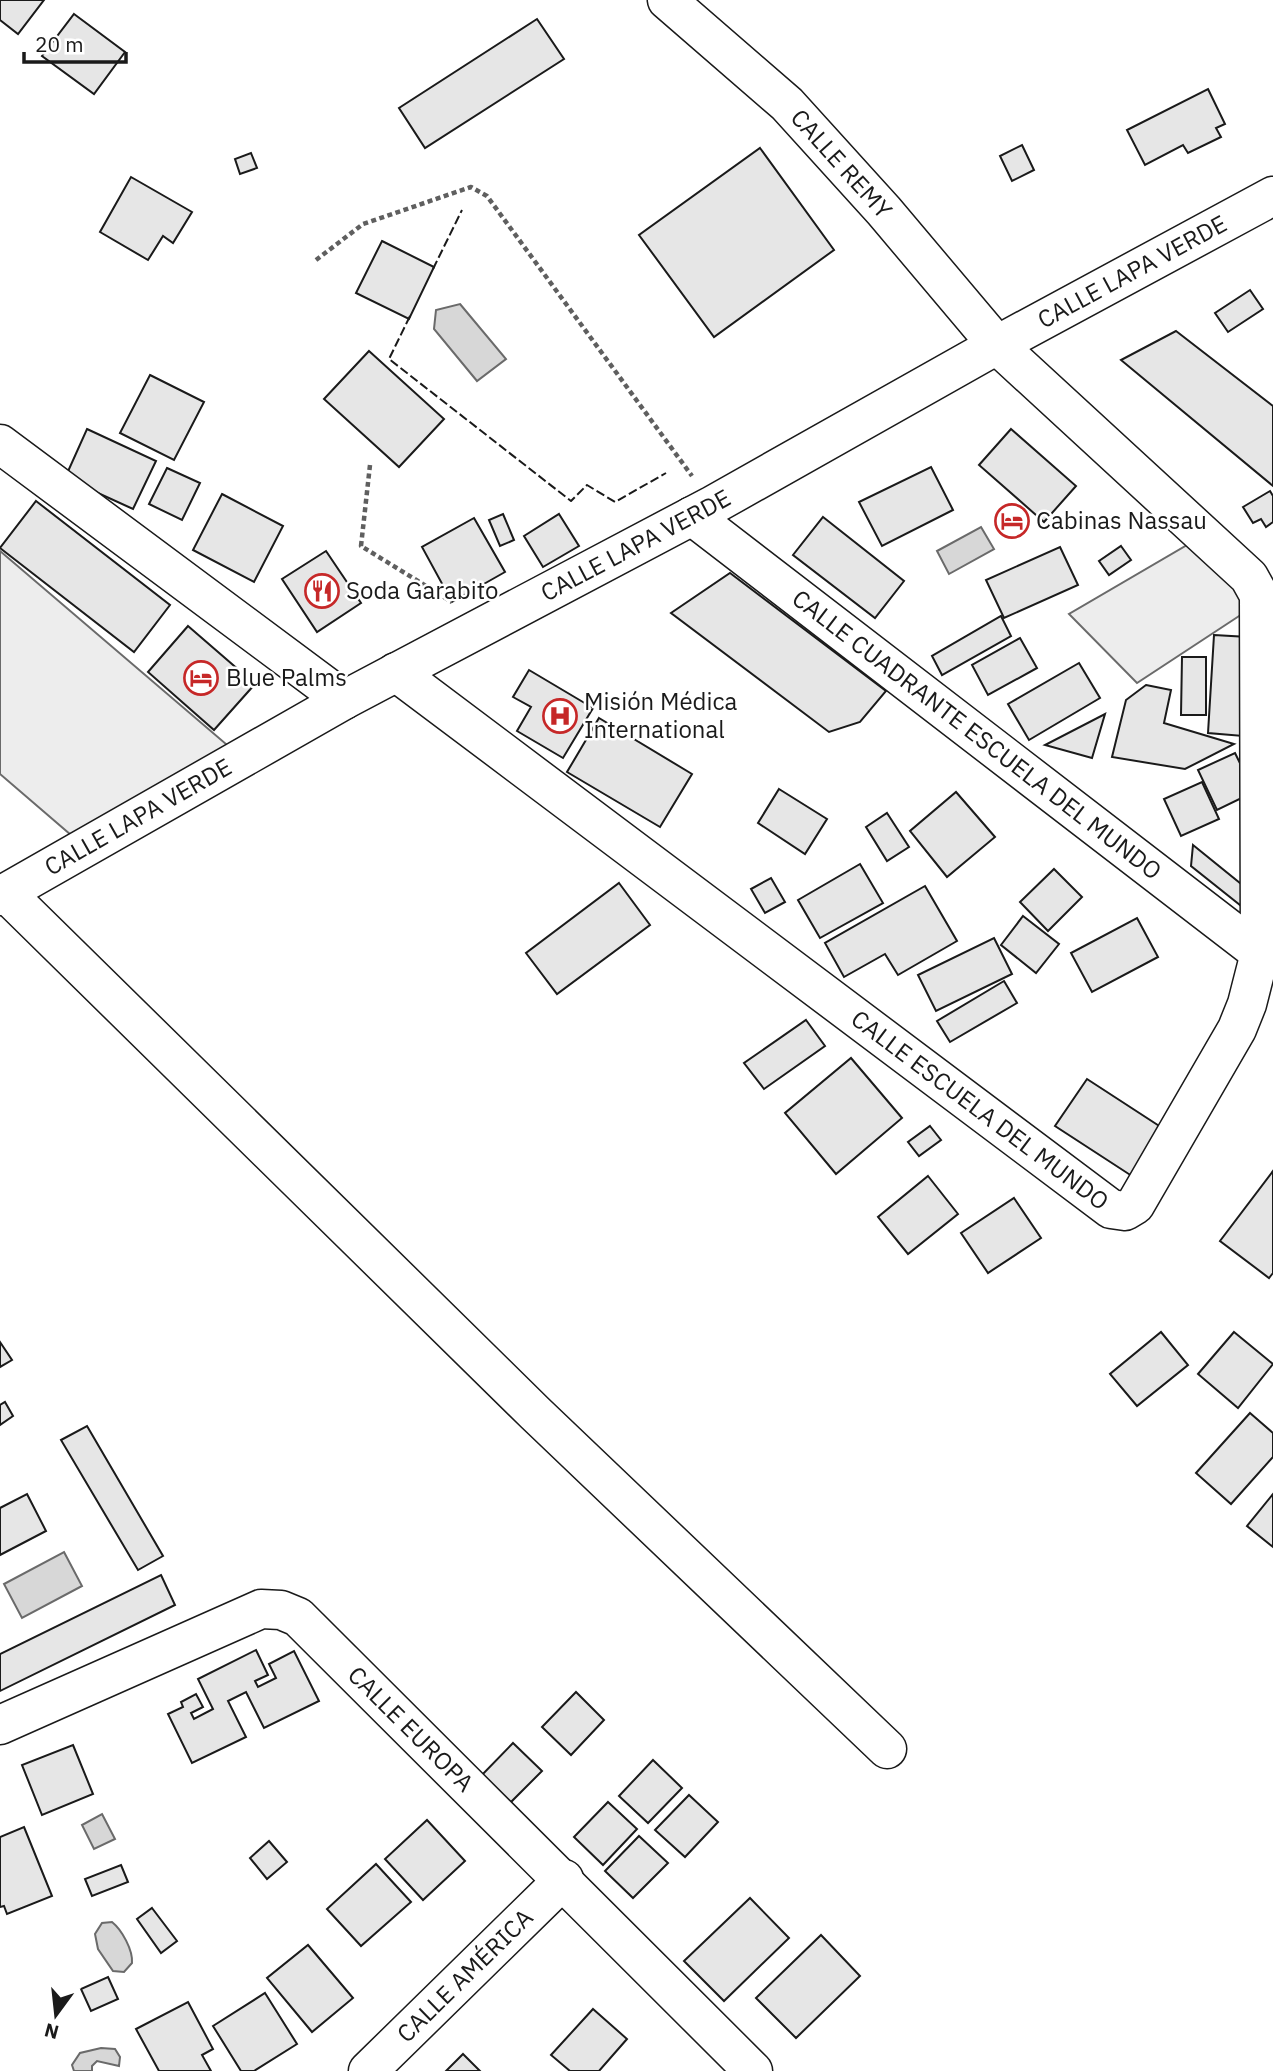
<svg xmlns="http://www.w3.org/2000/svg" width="1273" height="2071" font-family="'IBM Plex Sans',sans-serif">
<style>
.built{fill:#ededed;stroke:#6a6a6a;stroke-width:2}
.water{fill:#d7d7d7;stroke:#6a6a6a;stroke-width:2}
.building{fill:#e6e6e6;stroke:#1a1a1a;stroke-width:2}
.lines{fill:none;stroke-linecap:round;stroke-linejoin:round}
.minor-casing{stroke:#1a1a1a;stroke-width:41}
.path{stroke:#5f5f5f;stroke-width:4.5;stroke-dasharray:5 3.5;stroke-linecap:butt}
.minor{stroke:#fff;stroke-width:38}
.fence{stroke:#1a1a1a;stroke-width:2;stroke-dasharray:9 3.5;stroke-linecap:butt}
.labels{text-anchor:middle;stroke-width:5;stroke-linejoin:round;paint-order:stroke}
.street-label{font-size:24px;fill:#1a1a1a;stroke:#fff}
.poi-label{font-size:24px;fill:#1a1a1a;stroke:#fff;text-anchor:start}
</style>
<rect width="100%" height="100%" fill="#fff"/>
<g class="built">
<path d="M 1194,541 L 1265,599 L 1137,683 L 1069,614 Z"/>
<path d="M 0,551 L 233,750 L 78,841 L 0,774 Z"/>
</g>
<g class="water">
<path d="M 460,304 L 506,359 L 477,381 L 434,329 L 436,310 Z"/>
<path d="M 981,527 L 994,549 L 949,574 L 937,551 Z"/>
<path d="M 64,1552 L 82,1586 L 22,1618 L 4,1584 Z"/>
<path d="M 102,1814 L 115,1839 L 94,1849 L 82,1825 Z"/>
<path d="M 112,1922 C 122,1930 133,1950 132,1963 L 124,1972 L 113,1971 L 98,1949 L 95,1934 L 102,1923 Z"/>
<path d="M 101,2048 L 115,2049 L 120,2057 L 119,2066 L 97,2061 L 92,2066 L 92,2071 L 74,2071 L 72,2065 L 80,2053 Z"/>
</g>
<g class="building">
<path d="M 0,0 L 44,0 L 18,34 L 0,20 Z"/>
<path d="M 74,14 L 125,52 L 94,94 L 42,56 Z"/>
<path d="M 537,19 L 564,59 L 425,148 L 399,108 Z"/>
<path d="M 1208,89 L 1225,124 L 1216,128 L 1221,137 L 1188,153 L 1183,145 L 1145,165 L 1127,130 Z"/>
<path d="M 1022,145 L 1034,170 L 1012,181 L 1000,156 Z"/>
<path d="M 760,148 L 834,250 L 714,337 L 639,235 Z"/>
<path d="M 251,153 L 257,168 L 240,174 L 235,159 Z"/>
<path d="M 131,177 L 192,212 L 173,243 L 163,236 L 148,260 L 100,232 Z"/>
<path d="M 382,241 L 434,267 L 409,319 L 356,293 Z"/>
<path d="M 1250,290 L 1263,309 L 1228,332 L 1215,313 Z"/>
<path d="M 1176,331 L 1273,406 L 1273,486 L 1121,360 Z"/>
<path d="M 369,351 L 444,419 L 399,467 L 324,399 Z"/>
<path d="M 150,375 L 204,402 L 174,460 L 120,433 Z"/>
<path d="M 87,429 L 156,461 L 133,509 L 65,478 Z"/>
<path d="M 1011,429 L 1076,486 L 1044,522 L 979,465 Z"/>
<path d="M 931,467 L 953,510 L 882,546 L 859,502 Z"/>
<path d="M 167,468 L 200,483 L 182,520 L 149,504 Z"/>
<path d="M 1270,491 L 1273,496 L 1273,522 L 1266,527 L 1261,519 L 1253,523 L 1243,507 Z"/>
<path d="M 222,494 L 283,526 L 254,582 L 193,550 Z"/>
<path d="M 36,501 L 170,605 L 134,652 L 0,548 Z"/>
<path d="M 503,514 L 514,540 L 500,546 L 489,520 Z"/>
<path d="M 559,514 L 579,546 L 543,567 L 524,536 Z"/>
<path d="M 823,517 L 904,581 L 875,618 L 793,555 Z"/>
<path d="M 474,518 L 505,572 L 452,602 L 422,547 Z"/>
<path d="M 1121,546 L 1131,560 L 1109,575 L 1099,561 Z"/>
<path d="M 1060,547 L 1078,585 L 1004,618 L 986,580 Z"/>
<path d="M 326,551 L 361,603 L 317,632 L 282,579 Z"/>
<path d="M 730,573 L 886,691 L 860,722 L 829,732 L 671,613 Z"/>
<path d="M 1001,616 L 1011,636 L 942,675 L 932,656 Z"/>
<path d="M 188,626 L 255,684 L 214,730 L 148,672 Z"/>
<path d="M 1214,635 L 1248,637 L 1243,736 L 1208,733 Z"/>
<path d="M 1020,638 L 1037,668 L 988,695 L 972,665 Z"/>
<path d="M 1182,657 L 1206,657 L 1206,715 L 1181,715 Z"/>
<path d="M 1079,663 L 1100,698 L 1029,740 L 1008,704 Z"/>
<path d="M 529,670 L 593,708 L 563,758 L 517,731 L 531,707 L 513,697 Z"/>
<path d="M 1146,685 L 1171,690 L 1164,723 L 1234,744 L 1185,769 L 1112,757 L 1126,700 Z"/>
<path d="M 1105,714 L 1092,758 L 1045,745 Z"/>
<path d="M 599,718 L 692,774 L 660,827 L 567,772 Z"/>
<path d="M 1235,753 L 1254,792 L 1217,810 L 1198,770 Z"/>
<path d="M 1202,782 L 1219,819 L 1181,836 L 1164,799 Z"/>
<path d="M 779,789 L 827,819 L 805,854 L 758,823 Z"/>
<path d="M 956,792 L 995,837 L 947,877 L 910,831 Z"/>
<path d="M 887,813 L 909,847 L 887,861 L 866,827 Z"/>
<path d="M 1193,845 L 1251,892 L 1250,913 L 1191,866 Z"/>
<path d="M 860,864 L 883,903 L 820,938 L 798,900 Z"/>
<path d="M 1054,869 L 1082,897 L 1048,931 L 1020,902 Z"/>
<path d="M 771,878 L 785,902 L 765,913 L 751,889 Z"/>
<path d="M 619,883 L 650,925 L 557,994 L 526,953 Z"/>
<path d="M 925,886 L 957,941 L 898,975 L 885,954 L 844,977 L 825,943 Z"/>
<path d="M 1023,916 L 1059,944 L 1036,973 L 1001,945 Z"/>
<path d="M 1137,918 L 1158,957 L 1092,992 L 1071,953 Z"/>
<path d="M 994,938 L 1012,974 L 936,1011 L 918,975 Z"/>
<path d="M 1004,981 L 1017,1003 L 950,1042 L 937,1021 Z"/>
<path d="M 806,1020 L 825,1046 L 764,1089 L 744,1063 Z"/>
<path d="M 851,1058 L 902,1118 L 836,1174 L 785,1113 Z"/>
<path d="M 1087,1079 L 1170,1133 L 1138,1180 L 1055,1126 Z"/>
<path d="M 930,1126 L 941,1140 L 919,1156 L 908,1142 Z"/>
<path d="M 1273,1171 L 1273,1273 L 1269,1278 L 1220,1241 Z"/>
<path d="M 928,1176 L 958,1214 L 908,1254 L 878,1217 Z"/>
<path d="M 1014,1198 L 1041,1238 L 988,1273 L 961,1233 Z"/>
<path d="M 1161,1332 L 1188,1365 L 1137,1406 L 1110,1374 Z"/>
<path d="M 1234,1332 L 1273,1364 L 1238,1408 L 1198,1374 Z"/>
<path d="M 0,1342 L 12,1360 L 0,1367 Z"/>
<path d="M 5,1402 L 13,1416 L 0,1425 L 0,1405 Z"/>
<path d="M 1250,1413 L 1273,1433 L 1273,1457 L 1231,1504 L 1196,1473 Z"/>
<path d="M 87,1426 L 163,1556 L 138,1570 L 61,1440 Z"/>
<path d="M 27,1494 L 46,1531 L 0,1555 L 0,1508 Z"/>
<path d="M 1273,1494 L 1273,1547 L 1247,1526 Z"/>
<path d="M 161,1575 L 175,1605 L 0,1691 L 0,1654 Z"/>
<path d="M 256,1650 L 268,1675 L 255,1681 L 258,1687 L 276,1678 L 269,1664 L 294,1651 L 319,1701 L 264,1728 L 246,1692 L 228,1701 L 246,1737 L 192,1763 L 168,1714 L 183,1707 L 181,1702 L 196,1694 L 203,1707 L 191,1713 L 194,1719 L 213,1709 L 198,1679 Z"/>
<path d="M 576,1692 L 604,1720 L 571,1755 L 542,1727 Z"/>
<path d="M 513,1743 L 542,1771 L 508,1805 L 479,1778 Z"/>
<path d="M 73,1745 L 93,1794 L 42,1815 L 22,1765 Z"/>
<path d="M 653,1760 L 682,1788 L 648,1823 L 619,1796 Z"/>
<path d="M 689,1795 L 718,1822 L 685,1857 L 655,1830 Z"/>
<path d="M 608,1802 L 637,1829 L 603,1865 L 574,1837 Z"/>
<path d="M 427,1820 L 465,1861 L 423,1900 L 385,1859 Z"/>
<path d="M 24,1827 L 52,1896 L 7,1914 L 4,1906 L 0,1907 L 0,1837 Z"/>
<path d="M 639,1836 L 668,1863 L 633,1898 L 605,1871 Z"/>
<path d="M 269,1841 L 287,1862 L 267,1879 L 250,1858 Z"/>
<path d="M 376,1864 L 411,1902 L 361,1946 L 327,1909 Z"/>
<path d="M 121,1865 L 128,1882 L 92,1896 L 85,1879 Z"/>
<path d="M 750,1898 L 789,1938 L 724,2001 L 684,1961 Z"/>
<path d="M 152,1908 L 177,1941 L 161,1953 L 137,1919 Z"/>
<path d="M 821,1935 L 860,1976 L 796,2038 L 756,1998 Z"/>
<path d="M 308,1945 L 353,1998 L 312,2032 L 267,1978 Z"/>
<path d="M 108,1977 L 118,1999 L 91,2011 L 81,1989 Z"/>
<path d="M 265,1993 L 297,2044 L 254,2071 L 241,2071 L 213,2026 Z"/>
<path d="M 188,2002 L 213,2049 L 202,2055 L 211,2071 L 159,2071 L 136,2029 Z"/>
<path d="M 593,2009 L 627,2039 L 599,2071 L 570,2071 L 551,2055 Z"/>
<path d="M 463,2054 L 480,2071 L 446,2071 Z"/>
</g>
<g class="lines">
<g class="minor-casing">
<g id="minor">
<path d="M 0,444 L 344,700"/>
<path id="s1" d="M 692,516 L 1260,953"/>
<path id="s2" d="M 396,672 L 1111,1209 L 1125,1211 L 1135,1205 L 1237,1029 L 1247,1004 L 1260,953 L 1259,595 L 1249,577 L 997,345 L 884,211 L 787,104 L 667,0"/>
<path d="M 6,893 L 535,1413 L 887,1749"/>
<path id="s3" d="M 0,896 L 344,700 L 713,505 L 997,345 L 1273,196"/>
<path id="s4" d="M 0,1725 L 261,1609 L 281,1610 L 298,1617 L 753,2071"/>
<path id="s5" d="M 368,2071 L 564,1879"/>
</g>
</g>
<g class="path">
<path d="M 316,260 L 363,224 L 471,187 L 487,196 L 692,476"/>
<path d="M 370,465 L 361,546 L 452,602"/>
</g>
<use href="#minor" class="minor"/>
<g class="fence">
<path d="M 433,269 L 462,210"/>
<path d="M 410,316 L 389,359 L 571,501 L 587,485 L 615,502 L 666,473"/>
</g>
</g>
<defs>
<g id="hotel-ring" transform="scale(1.75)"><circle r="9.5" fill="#fff" stroke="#c62828" stroke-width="1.5"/><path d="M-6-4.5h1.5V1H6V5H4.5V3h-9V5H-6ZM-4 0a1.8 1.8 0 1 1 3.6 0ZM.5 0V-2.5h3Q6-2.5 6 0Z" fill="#c62828"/></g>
<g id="restaurant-ring" transform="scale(1.75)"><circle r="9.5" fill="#fff" stroke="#c62828" stroke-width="1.5"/><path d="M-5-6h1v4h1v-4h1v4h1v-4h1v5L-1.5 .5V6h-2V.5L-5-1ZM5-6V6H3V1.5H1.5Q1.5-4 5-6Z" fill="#c62828"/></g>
<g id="hospital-ring" transform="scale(1.75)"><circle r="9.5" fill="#fff" stroke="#c62828" stroke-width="1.5"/><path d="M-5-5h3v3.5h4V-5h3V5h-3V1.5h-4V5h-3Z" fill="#c62828"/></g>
</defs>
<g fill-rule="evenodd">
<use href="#hotel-ring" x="1012" y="521"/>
<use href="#restaurant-ring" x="322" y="591"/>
<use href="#hotel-ring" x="201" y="678"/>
<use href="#hospital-ring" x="560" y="716"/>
</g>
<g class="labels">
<g class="street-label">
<text transform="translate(841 164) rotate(48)" y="8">CALLE REMY</text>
<text dy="8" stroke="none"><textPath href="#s3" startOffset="1293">CALLE LAPA VERDE</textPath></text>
<text dy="8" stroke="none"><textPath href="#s3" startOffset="726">CALLE LAPA VERDE</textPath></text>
<text dy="8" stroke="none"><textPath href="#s1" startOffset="359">CALLE CUADRANTE ESCUELA DEL MUNDO</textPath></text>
<text dy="8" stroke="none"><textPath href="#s3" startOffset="159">CALLE LAPA VERDE</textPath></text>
<text dy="8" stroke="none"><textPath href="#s2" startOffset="730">CALLE ESCUELA DEL MUNDO</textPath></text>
<text dy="8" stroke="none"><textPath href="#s4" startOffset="483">CALLE EUROPA</textPath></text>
<text dy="8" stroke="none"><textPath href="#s5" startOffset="136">CALLE AMÉRICA</textPath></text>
</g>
<g class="poi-label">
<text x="1036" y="529">Cabinas Nassau</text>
<text x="346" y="599">Soda Garabito</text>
<text x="226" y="686">Blue Palms</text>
<text x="584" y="710">Misión Médica<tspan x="584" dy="28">International</tspan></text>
</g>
</g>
<g transform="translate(56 2015) rotate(195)" stroke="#ffffff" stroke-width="5" paint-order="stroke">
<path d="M0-5L12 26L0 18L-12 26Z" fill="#1a1a1a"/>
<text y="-10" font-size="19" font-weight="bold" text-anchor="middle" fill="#1a1a1a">N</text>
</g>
<path d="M24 52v10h102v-10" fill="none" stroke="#1a1a1a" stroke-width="3.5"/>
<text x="35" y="52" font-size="21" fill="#1a1a1a" stroke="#ffffff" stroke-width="5" paint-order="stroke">20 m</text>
</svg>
